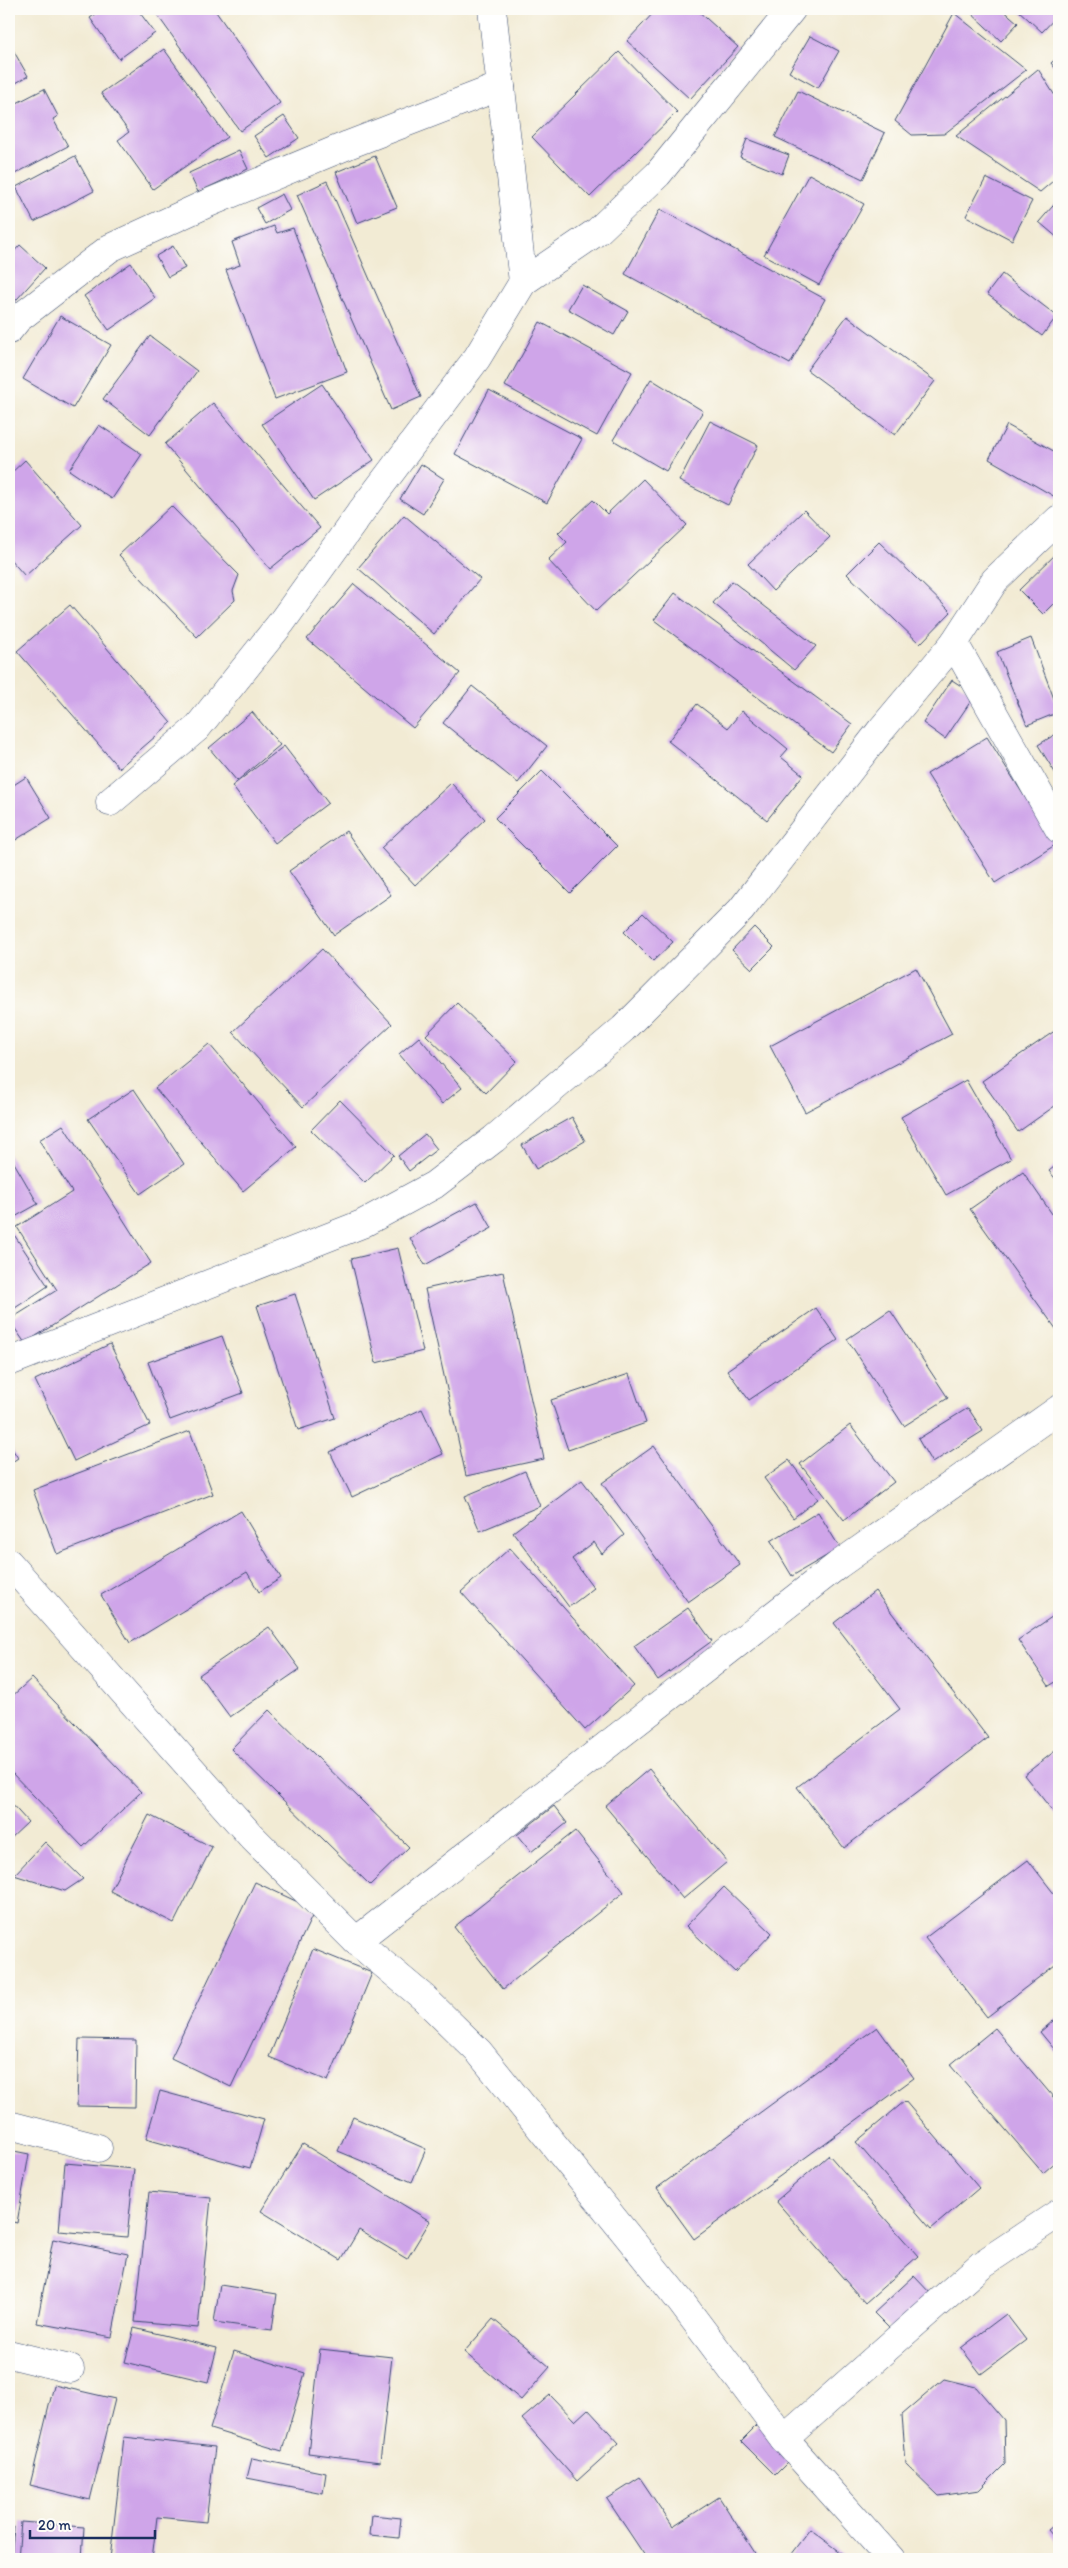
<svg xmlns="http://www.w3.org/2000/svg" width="1068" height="2568" font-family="Itim,sans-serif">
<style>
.building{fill:#cfa5e9}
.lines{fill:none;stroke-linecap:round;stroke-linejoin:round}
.street-casing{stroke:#3b4b70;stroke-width:29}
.street{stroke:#fff;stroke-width:28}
</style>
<rect width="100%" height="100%" fill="#fdfcf7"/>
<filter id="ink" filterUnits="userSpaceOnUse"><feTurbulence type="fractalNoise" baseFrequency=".02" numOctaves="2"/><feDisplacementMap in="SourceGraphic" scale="10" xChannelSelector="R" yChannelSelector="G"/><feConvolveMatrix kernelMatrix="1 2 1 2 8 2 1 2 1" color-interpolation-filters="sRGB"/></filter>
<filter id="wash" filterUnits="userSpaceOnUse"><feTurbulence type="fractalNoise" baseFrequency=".0096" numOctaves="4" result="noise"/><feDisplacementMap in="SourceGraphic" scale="20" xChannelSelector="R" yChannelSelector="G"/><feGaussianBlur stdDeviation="1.12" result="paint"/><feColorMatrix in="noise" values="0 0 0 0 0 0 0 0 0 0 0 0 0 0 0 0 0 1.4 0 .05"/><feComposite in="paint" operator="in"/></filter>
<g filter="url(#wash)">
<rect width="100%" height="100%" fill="#f2ebd4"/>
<g id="blocks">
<g class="building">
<path d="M 103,9 L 137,9 L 155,33 L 119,59 L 90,18 Z"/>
<path d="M 153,9 L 214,9 L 280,103 L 240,131 Z"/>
<path d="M 657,9 L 696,9 L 738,47 L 690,99 L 627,41 Z"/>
<path d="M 972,9 L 1002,9 L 1018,23 L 1001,41 L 969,11 Z"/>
<path d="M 1017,9 L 1059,9 L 1059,14 L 1042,32 Z"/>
<path d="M 954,13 L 1026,70 L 944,134 L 912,135 L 895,121 Z"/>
<path d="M 810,36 L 839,51 L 818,88 L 789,72 Z"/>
<path d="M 164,49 L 227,137 L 153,189 L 118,140 L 129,132 L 101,93 Z"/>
<path d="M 13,50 L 28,76 L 9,87 L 9,53 Z"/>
<path d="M 619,52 L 677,112 L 590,197 L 532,137 Z"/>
<path d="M 1059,56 L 1059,73 L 1051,63 Z"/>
<path d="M 1038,69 L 1059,102 L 1059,176 L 1040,192 L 956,136 Z"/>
<path d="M 44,89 L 58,116 L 53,119 L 68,146 L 9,177 L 9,107 Z"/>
<path d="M 798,91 L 885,133 L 863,179 L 775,137 Z"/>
<path d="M 284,116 L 299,138 L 269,158 L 254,136 Z"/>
<path d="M 747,139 L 789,155 L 782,174 L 740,157 Z"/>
<path d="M 239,150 L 248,169 L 198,192 L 189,173 Z"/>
<path d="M 75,156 L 94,191 L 34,222 L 16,187 Z"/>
<path d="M 375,156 L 397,207 L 357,223 L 336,172 Z"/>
<path d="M 809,174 L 864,204 L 819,285 L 764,255 Z"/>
<path d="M 986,178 L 1032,201 L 1012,240 L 966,216 Z"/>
<path d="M 327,181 L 421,397 L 391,410 L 297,195 Z"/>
<path d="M 282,194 L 290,210 L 265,224 L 256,208 Z"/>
<path d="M 1059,199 L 1059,239 L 1039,222 Z"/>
<path d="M 660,209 L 825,299 L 790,364 L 625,274 Z"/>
<path d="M 274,226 L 277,233 L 293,228 L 347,372 L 275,399 L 226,270 L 240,265 L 232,242 Z"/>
<path d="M 20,245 L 45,268 L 9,308 L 9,257 Z"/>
<path d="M 173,246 L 185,268 L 168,277 L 156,256 Z"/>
<path d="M 131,263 L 155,298 L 109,330 L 84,296 Z"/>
<path d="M 1002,274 L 1057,316 L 1042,336 L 987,294 Z"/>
<path d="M 582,285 L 628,311 L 614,335 L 568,309 Z"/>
<path d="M 60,316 L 111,345 L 73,408 L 23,379 Z"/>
<path d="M 847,316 L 935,381 L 895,435 L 807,370 Z"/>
<path d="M 540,322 L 632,372 L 597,436 L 505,386 Z"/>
<path d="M 150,336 L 197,371 L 150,435 L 103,399 Z"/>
<path d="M 651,379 L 703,411 L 666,471 L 613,440 Z"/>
<path d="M 322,384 L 374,460 L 314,500 L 262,424 Z"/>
<path d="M 489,390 L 582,439 L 547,503 L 455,454 Z"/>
<path d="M 213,403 L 320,528 L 270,569 L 165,444 Z"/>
<path d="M 710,421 L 758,445 L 728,505 L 679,481 Z"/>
<path d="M 99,425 L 142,454 L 112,499 L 69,470 Z"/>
<path d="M 1007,425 L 1059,454 L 1059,494 L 1057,498 L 989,459 Z"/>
<path d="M 25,460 L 82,525 L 25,576 L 9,558 L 9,475 Z"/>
<path d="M 421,464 L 444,479 L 423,514 L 400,499 Z"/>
<path d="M 643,479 L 687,525 L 596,611 L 548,560 L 567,542 L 558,533 L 593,500 L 607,514 Z"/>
<path d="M 171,506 L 239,575 L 233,591 L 235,600 L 197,637 L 119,555 Z"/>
<path d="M 804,510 L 830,537 L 773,591 L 748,564 Z"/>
<path d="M 404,515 L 480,579 L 434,634 L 358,568 Z"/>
<path d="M 879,542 L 951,612 L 920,644 L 847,574 Z"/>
<path d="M 1059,551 L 1059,598 L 1043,614 L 1019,590 Z"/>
<path d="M 732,581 L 816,646 L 794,670 L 713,603 Z"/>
<path d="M 354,584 L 460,673 L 413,728 L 307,639 Z"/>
<path d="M 675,593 L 852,724 L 831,752 L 654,620 Z"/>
<path d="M 70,605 L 171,723 L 119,768 L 17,651 Z"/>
<path d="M 1031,638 L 1059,712 L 1027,725 L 997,652 Z"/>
<path d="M 952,680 L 975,695 L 945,739 L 923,723 Z"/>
<path d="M 472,686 L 547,746 L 518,783 L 443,723 Z"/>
<path d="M 697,704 L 728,728 L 742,711 L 788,749 L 781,757 L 803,775 L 767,820 L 668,741 Z"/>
<path d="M 252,712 L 280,745 L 237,781 L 209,748 Z"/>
<path d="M 1059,732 L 1059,779 L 1038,745 Z"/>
<path d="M 987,737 L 1055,845 L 995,883 L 927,774 Z"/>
<path d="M 284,746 L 328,803 L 275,843 L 232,786 Z"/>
<path d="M 542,771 L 617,846 L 570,893 L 495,818 Z"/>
<path d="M 26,777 L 51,818 L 9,844 L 9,788 Z"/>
<path d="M 451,783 L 485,819 L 415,885 L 381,848 Z"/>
<path d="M 346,831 L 391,895 L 334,935 L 289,871 Z"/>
<path d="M 643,913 L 673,942 L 653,961 L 624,932 Z"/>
<path d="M 754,927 L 774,947 L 752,969 L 732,950 Z"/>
<path d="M 322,949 L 392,1024 L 303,1107 L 233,1032 Z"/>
<path d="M 916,968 L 952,1034 L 805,1112 L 770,1046 Z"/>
<path d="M 457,1003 L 517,1061 L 486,1093 L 426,1035 Z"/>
<path d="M 1059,1028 L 1059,1103 L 1018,1132 L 982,1081 Z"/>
<path d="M 419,1037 L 462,1088 L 442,1104 L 399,1054 Z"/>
<path d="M 209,1044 L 296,1147 L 243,1191 L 155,1088 Z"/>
<path d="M 966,1080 L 1011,1159 L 946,1195 L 901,1117 Z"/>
<path d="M 134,1089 L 184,1164 L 140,1194 L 88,1119 Z"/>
<path d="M 340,1100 L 394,1155 L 365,1183 L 311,1130 Z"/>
<path d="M 572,1117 L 585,1141 L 536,1169 L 522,1145 Z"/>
<path d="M 63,1125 L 151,1263 L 25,1343 L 9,1320 L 57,1290 L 17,1227 L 72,1192 L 39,1140 Z"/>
<path d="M 425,1134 L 437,1149 L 409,1171 L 398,1156 Z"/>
<path d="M 9,1154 L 38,1204 L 13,1218 L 9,1211 Z"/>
<path d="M 1059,1163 L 1059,1183 L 1049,1171 Z"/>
<path d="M 1023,1172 L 1059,1224 L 1059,1333 L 970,1209 Z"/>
<path d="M 477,1202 L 492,1228 L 425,1265 L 410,1238 Z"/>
<path d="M 9,1227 L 48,1286 L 12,1310 L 9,1306 Z"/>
<path d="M 398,1248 L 423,1351 L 376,1363 L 351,1259 Z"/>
<path d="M 503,1272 L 544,1459 L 466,1476 L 425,1289 Z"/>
<path d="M 295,1294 L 335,1418 L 298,1430 L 257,1306 Z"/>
<path d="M 816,1308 L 838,1340 L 749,1400 L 727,1370 Z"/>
<path d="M 890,1310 L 948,1398 L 904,1426 L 847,1339 Z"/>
<path d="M 222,1336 L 243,1393 L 170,1420 L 148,1362 Z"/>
<path d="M 110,1344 L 150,1425 L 74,1461 L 35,1380 Z"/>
<path d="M 629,1374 L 646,1423 L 568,1450 L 551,1400 Z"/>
<path d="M 968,1408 L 983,1431 L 932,1463 L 918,1439 Z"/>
<path d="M 422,1409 L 443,1454 L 352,1497 L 330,1452 Z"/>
<path d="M 850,1425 L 894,1482 L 844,1520 L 800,1464 Z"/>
<path d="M 190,1431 L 213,1494 L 57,1554 L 33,1490 Z"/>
<path d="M 9,1444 L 18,1458 L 9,1464 Z"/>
<path d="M 654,1446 L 740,1565 L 688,1602 L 602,1483 Z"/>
<path d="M 789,1460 L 818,1499 L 793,1518 L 764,1478 Z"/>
<path d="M 525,1471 L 540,1506 L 480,1531 L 465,1496 Z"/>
<path d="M 582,1480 L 624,1535 L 602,1554 L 594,1542 L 572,1559 L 594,1588 L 569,1607 L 513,1532 Z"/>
<path d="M 241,1511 L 281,1578 L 259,1592 L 247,1572 L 130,1643 L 101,1595 Z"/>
<path d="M 818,1512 L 840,1548 L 792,1576 L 771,1541 Z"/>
<path d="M 510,1548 L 634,1686 L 585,1730 L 461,1592 Z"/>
<path d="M 875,1591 L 988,1738 L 844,1848 L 797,1787 L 900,1709 L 834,1623 Z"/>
<path d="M 688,1608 L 712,1641 L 658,1680 L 634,1646 Z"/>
<path d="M 1059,1612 L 1059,1680 L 1049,1686 L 1018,1640 Z"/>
<path d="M 269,1627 L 300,1669 L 230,1717 L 199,1675 Z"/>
<path d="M 32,1678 L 141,1792 L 83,1847 L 9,1770 L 9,1699 Z"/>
<path d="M 269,1710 L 409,1847 L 370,1885 L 231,1749 Z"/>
<path d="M 1059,1748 L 1059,1819 L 1024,1775 Z"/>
<path d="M 649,1769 L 727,1862 L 683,1899 L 605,1806 Z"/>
<path d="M 9,1801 L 28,1822 L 9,1840 Z"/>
<path d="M 554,1806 L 567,1823 L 531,1852 L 517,1835 Z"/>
<path d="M 149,1815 L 212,1847 L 174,1923 L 110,1891 Z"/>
<path d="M 575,1831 L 624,1892 L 503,1989 L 454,1927 Z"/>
<path d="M 45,1842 L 83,1879 L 65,1891 L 14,1875 Z"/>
<path d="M 1028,1860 L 1059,1900 L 1059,1962 L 987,2017 L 925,1938 Z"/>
<path d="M 255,1882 L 315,1910 L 231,2087 L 171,2058 Z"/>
<path d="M 724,1887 L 772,1933 L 735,1972 L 686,1926 Z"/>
<path d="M 313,1949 L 372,1973 L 328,2081 L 269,2057 Z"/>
<path d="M 1059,2016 L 1059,2055 L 1040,2032 Z"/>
<path d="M 877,2027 L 914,2078 L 694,2239 L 657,2188 Z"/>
<path d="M 995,2028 L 1059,2104 L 1059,2159 L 1043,2173 L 950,2065 Z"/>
<path d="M 79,2039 L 136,2040 L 135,2107 L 77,2106 Z"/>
<path d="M 160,2091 L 264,2119 L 250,2168 L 146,2139 Z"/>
<path d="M 905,2101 L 979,2188 L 931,2229 L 856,2142 Z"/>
<path d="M 353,2117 L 426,2149 L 412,2182 L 338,2151 Z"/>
<path d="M 303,2144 L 430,2221 L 407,2259 L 359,2230 L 341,2260 L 261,2211 Z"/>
<path d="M 9,2150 L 29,2154 L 17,2223 L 9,2221 Z"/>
<path d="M 829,2155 L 918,2256 L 865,2303 L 776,2201 Z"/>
<path d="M 65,2163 L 134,2169 L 127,2237 L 59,2231 Z"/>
<path d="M 149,2192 L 211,2198 L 198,2328 L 135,2322 Z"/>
<path d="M 53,2239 L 128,2254 L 112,2337 L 37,2323 Z"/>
<path d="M 914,2276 L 932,2295 L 893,2332 L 874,2313 Z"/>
<path d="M 220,2285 L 277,2294 L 272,2330 L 214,2322 Z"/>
<path d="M 1006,2314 L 1026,2340 L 981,2374 L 961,2348 Z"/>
<path d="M 493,2319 L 550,2367 L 521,2400 L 464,2352 Z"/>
<path d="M 134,2328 L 217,2348 L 208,2382 L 125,2362 Z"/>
<path d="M 320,2349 L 392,2357 L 380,2462 L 308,2453 Z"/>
<path d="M 234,2351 L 305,2373 L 282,2451 L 210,2429 Z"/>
<path d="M 944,2379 L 976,2387 L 1004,2420 L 1005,2464 L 979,2490 L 939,2496 L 906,2464 L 902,2415 Z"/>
<path d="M 54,2385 L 115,2399 L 90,2500 L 30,2485 Z"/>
<path d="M 550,2395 L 575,2421 L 588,2409 L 619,2443 L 577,2481 L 522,2419 Z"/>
<path d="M 771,2411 L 805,2445 L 775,2475 L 741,2441 Z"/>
<path d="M 124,2437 L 215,2447 L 206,2522 L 157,2517 L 152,2559 L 110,2559 Z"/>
<path d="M 252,2458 L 326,2473 L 323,2493 L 247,2478 Z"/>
<path d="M 640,2478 L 673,2527 L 719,2497 L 759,2559 L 647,2559 L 607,2499 Z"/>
<path d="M 372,2515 L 401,2518 L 399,2538 L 370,2535 Z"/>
<path d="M 1059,2521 L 1059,2543 L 1048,2530 Z"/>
<path d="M 21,2522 L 84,2527 L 82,2559 L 18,2559 Z"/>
<path d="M 9,2527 L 14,2527 L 11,2559 L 9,2559 Z"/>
<path d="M 810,2529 L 850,2559 L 787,2559 Z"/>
</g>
</g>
</g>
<g filter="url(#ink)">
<use href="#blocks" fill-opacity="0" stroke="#3b4b70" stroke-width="1"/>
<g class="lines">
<g class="street-casing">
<g id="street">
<path d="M 492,9 L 523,282"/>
<path d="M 9,330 L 18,319 L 110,248 L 206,204 L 348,145 L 501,86"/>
<path d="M 954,643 L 1059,829"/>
<path d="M 110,802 L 197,728 L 281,623 L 360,513 L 477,358 L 523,282 L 598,231 L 658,174 L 792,9"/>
<path d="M 9,1362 L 362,1224 L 434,1185 L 494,1139 L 623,1029 L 741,910 L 881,730 L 954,643 L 995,580 L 1059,519"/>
<path d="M 9,1563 L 251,1836 L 356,1941 L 424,1998 L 479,2052 L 681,2302 L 784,2439 L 891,2559"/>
<path d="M 356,1941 L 838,1565 L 1059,1409"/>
<path d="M 9,2125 L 98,2148"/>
<path d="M 9,2354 L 70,2369"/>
<path d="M 784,2439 L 981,2265 L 1059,2213"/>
</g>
</g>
<use href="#street" class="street"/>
</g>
</g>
<rect width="1068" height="2568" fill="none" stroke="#fdfcf7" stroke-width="30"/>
<path d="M30 2530v8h125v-8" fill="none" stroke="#1b2f5e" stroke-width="2.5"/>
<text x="38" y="2530" font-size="15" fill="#1b2f5e" stroke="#fdfcf7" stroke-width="4" paint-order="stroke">20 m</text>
</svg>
